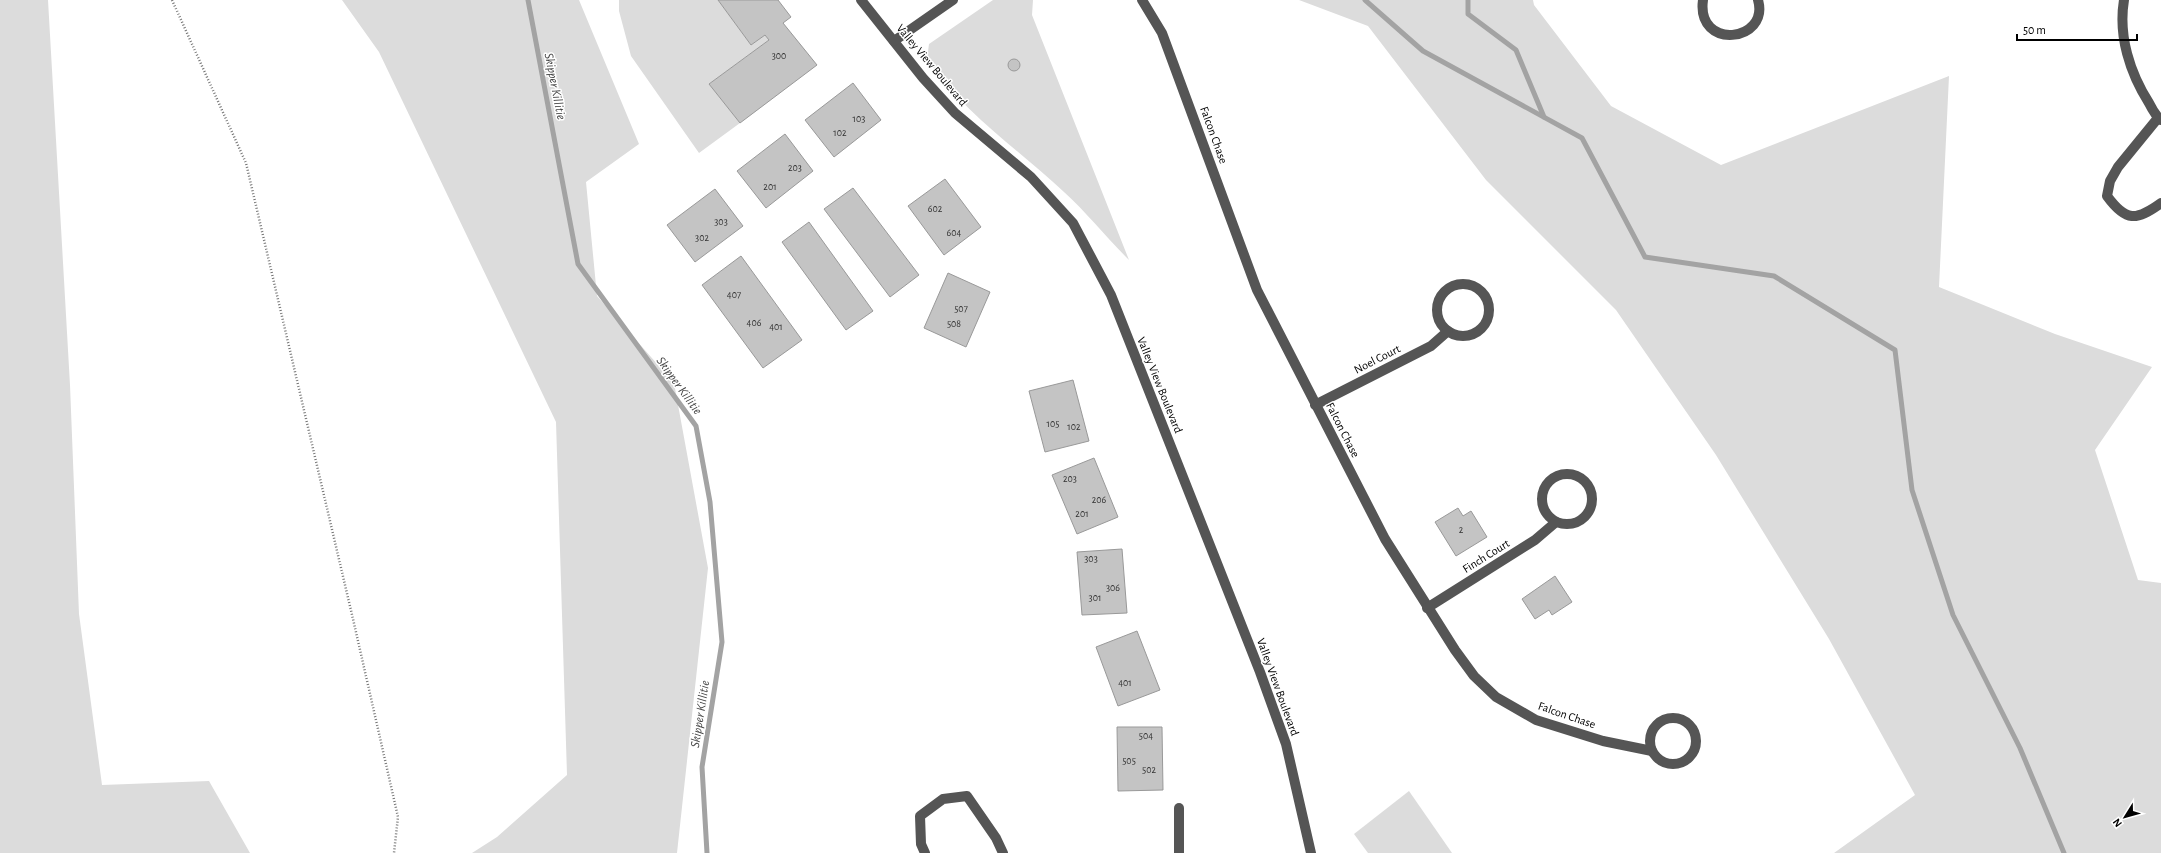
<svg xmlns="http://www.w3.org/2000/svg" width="2161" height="853" font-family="'Alegreya Sans',sans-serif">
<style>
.green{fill:#dcdcdc}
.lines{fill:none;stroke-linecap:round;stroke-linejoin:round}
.stream{stroke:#a3a3a3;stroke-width:5}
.building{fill:#c4c4c4;stroke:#999}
.path{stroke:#777;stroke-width:2.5;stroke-dasharray:1 2;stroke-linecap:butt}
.minor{stroke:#555;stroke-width:10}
.labels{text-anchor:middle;stroke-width:3;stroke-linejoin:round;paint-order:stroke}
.number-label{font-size:10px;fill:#313131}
.street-label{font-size:12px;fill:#000;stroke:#fff}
.water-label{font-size:13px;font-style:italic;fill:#444;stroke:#fff}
</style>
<rect width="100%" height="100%" fill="#fff"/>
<g class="green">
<path d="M 0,0 L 48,0 L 70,385 L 79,614 L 102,785 L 209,781 L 250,853 L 0,853 Z"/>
<path d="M 342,0 L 579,0 L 639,144 L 586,182 L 597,296 L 674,383 L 708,568 L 677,853 L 472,853 L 497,837 L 567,775 L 556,422 L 379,52 Z"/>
<path d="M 619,0 L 718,0 L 751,45 L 765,35 L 769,40 L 709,84 L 740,123 L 699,153 L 631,56 L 619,11 Z"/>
<path d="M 993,0 L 1033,0 L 1032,15 L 1129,260 C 1107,238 1087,213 1064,192 C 1017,148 963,113 927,59 L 929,44 Z"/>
<path d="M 1299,0 L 1533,0 L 1534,5 L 1611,106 L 1721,165 L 1949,76 L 1939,287 L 2055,334 L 2152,367 L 2095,450 L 2138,580 L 2161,583 L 2161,853 L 1834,853 L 1915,795 L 1829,639 L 1716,455 L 1616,310 L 1486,180 L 1368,26 Z"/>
<path d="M 1409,791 L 1452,853 L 1368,853 L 1354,834 Z"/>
</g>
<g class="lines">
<g class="stream">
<path d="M 528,0 L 578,264 L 696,426 L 710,502 L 722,642 L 702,767 L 707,853"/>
<path d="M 1365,0 L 1423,51 L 1582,138 L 1645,257 L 1774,276 L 1895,350 L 1912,490 L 1953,615 L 2020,748 L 2064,853"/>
<path d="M 1468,0 L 1468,14 L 1516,50 L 1544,117"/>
</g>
</g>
<g class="building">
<path d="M 718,0 L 778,0 L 791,17 L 783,23 L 817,65 L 740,123 L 709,84 L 769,40 L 765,35 L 751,45 Z"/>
<circle cx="1014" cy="65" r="6"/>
<path d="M 853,83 L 881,120 L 834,157 L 805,120 Z"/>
<path d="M 785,134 L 813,171 L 766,208 L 737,171 Z"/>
<path d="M 945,179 L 981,227 L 944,255 L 908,206 Z"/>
<path d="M 853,188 L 919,275 L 890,297 L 824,209 Z"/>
<path d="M 715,189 L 743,226 L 695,262 L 667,225 Z"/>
<path d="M 809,222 L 873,311 L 846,330 L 782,242 Z"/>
<path d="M 741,256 L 802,340 L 763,368 L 702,285 Z"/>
<path d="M 948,273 L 990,292 L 966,347 L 924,328 Z"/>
<path d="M 1073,380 L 1089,441 L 1045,452 L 1029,391 Z"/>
<path d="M 1094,458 L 1118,517 L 1077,534 L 1052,475 Z"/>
<path d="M 1458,508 L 1463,516 L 1471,511 L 1487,537 L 1456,556 L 1435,522 Z"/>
<path d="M 1122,549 L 1127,613 L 1082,615 L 1077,552 Z"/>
<path d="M 1555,576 L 1572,602 L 1552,615 L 1549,610 L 1535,619 L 1522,599 Z"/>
<path d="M 1137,631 L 1160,690 L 1118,706 L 1096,647 Z"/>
<path d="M 1117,727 L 1162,727 L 1163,790 L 1118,791 Z"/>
</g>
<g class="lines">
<path class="path" d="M 172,0 L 246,163 L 353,619 L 398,817 L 394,853"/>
<g class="minor">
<path d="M 861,0 L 923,78 L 955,113 L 1031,177 L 1073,223 L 1111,295 L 1260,672 L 1286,744 L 1311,853"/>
<path d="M 1142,0 L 1162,33 L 1257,290 L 1385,539 L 1455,650 L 1474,676 L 1496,697 L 1536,720 L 1603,741 L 1652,751"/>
<path d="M 1703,0 C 1696,51 1770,42 1758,0"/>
<path d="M 2124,0 C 2118,36 2130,73 2149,103 C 2152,109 2156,116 2161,120"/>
<path d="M 894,41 L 953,0"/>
<path d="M 2158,118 L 2118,167 L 2110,181 L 2107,196 C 2126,222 2136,221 2161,203"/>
<circle cx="1463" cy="310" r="26"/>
<path d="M 1315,405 L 1431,346 L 1448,331"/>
<circle cx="1567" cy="499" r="25"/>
<path d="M 1427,608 L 1535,540 L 1556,522"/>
<circle cx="1673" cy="741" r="23"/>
<path d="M 1179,808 L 1179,853"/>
<path d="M 925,853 L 921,844 L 920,816 L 943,799 L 967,796 L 996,838 L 1003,853"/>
</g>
</g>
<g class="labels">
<g class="number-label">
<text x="779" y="59">300</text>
<text x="859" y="122">103</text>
<text x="840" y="136">102</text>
<text x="795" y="171">203</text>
<text x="770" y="190">201</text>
<text x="935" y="212">602</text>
<text x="721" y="225">303</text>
<text x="954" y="236">604</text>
<text x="702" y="241">302</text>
<text x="734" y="298">407</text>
<text x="961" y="312">507</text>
<text x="754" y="326">406</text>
<text x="954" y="327">508</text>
<text x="776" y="330">401</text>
<text x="1053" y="427">105</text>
<text x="1074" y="430">102</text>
<text x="1070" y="482">203</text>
<text x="1099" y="503">206</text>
<text x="1082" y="517">201</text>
<text x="1461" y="533">2</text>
<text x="1091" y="562">303</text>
<text x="1113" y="591">306</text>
<text x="1095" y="601">301</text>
<text x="1125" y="686">401</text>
<text x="1146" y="739">504</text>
<text x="1129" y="764">505</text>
<text x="1149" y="773">502</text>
</g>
<g class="street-label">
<text transform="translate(932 65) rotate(50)" y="4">Valley View Boulevard</text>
<text transform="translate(1214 135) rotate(70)" y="4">Falcon Chase</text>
<text transform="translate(1377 359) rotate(-27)" y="4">Noel Court</text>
<text transform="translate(1160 385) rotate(68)" y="4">Valley View Boulevard</text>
<text transform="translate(1343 430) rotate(63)" y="4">Falcon Chase</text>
<text transform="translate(1486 556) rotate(-32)" y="4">Finch Court</text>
<text transform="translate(1278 687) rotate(70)" y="4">Valley View Boulevard</text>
<text transform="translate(1567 715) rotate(19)" y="4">Falcon Chase</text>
</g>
<g class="water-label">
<text transform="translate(556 86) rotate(79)" y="5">Skipper Killitie</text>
<text transform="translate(680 385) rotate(54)" y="5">Skipper Killitie</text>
<text transform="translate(699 714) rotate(-81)" y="5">Skipper Killitie</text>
</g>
</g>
<g transform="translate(2125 817) rotate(233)" stroke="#ffffff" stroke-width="3" paint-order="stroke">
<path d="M0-3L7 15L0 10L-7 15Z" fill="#000000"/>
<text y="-6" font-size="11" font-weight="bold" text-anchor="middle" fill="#000000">N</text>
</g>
<path d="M2017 34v6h120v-6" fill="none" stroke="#000000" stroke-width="2"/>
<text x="2023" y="34" font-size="12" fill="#000000" stroke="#ffffff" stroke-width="3" paint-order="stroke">50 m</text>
</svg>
